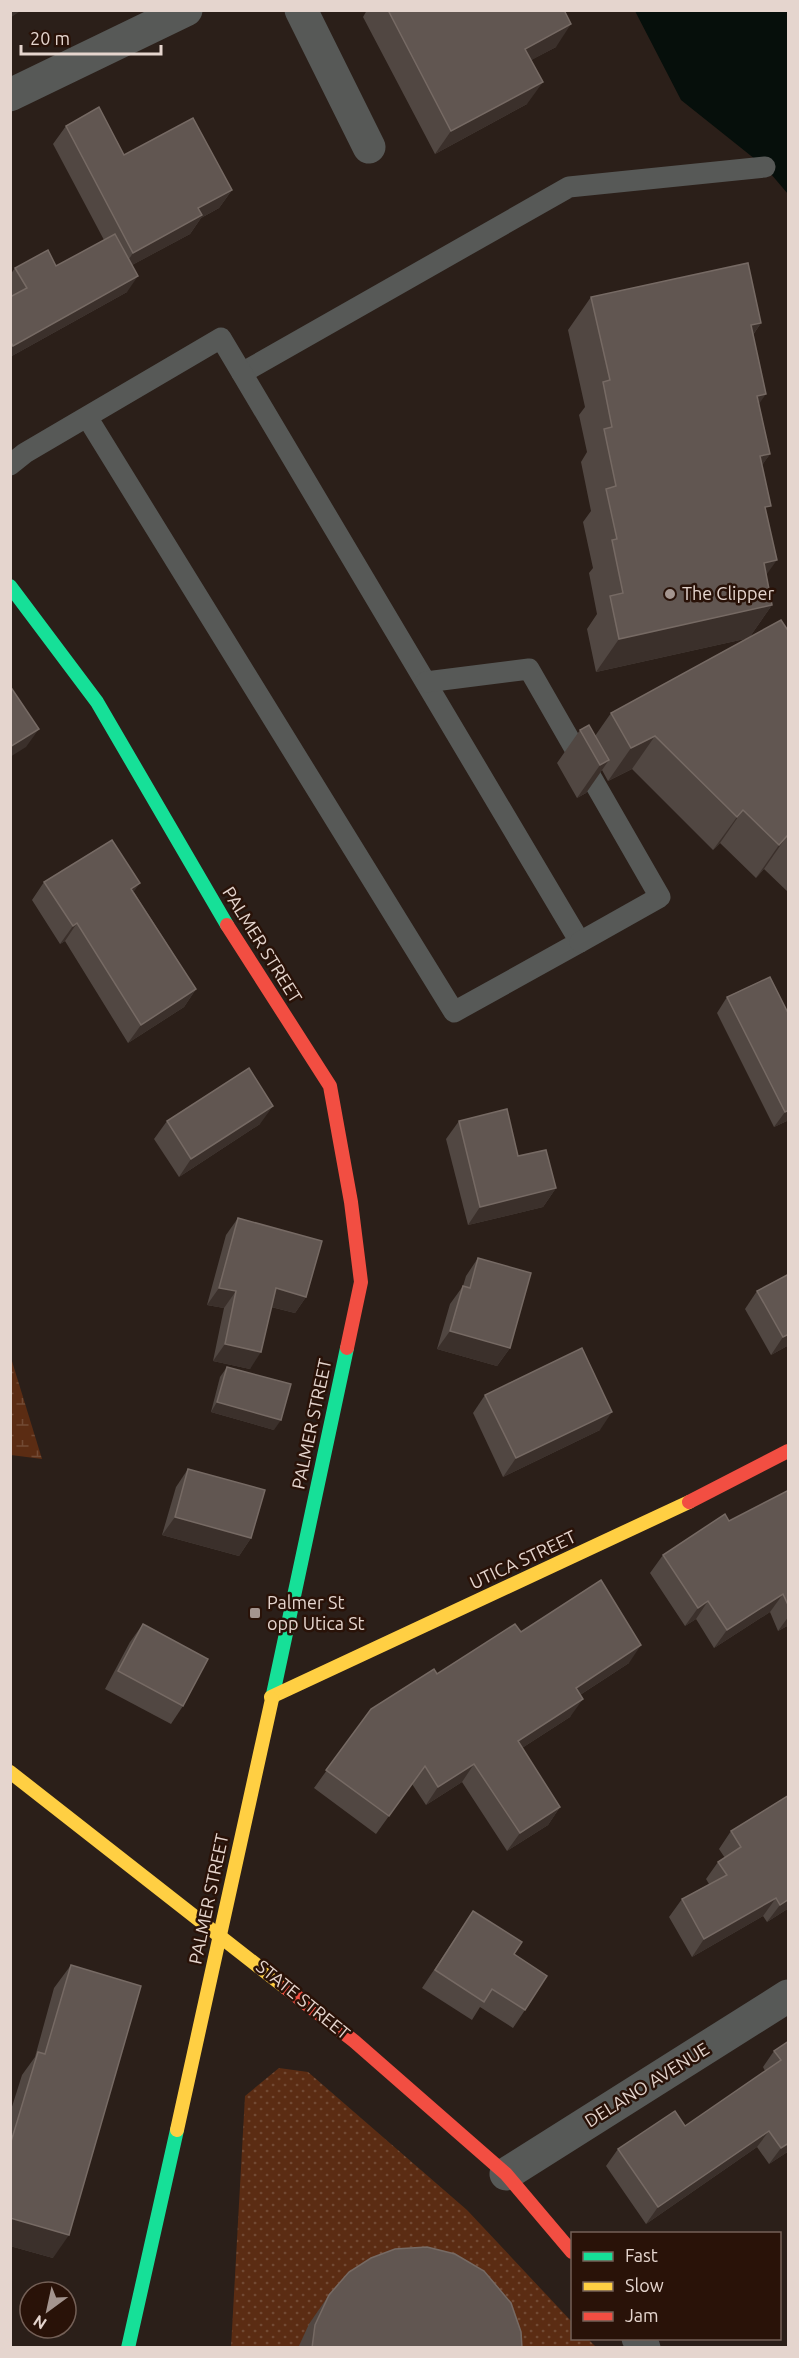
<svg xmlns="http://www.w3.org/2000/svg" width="799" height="2358" font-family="Ubuntu,sans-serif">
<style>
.grass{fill:url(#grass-dots)}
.wetland{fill:url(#wetland-marsh)}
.water{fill:#060f0b}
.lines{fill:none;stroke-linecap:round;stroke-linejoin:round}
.lane{stroke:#575957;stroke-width:21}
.street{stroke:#575957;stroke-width:33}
.fast{stroke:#16e098;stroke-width:14}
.slow{stroke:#ffcf43;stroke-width:14}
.jam{stroke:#f24e42;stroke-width:14}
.wall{fill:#514742}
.shaded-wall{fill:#3b302b}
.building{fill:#615651;stroke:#766a64;stroke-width:1.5}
.poi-dot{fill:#a4958f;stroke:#291208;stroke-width:2}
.labels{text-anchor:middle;stroke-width:5;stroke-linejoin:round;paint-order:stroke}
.poi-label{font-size:18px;fill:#e5d5ce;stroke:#291208;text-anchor:start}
.street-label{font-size:18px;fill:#e5d5ce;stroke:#291208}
</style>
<defs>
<pattern id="grass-dots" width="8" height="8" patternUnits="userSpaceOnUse" patternTransform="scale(1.5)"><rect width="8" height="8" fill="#5b2c13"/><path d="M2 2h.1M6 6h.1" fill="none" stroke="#724a34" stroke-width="1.8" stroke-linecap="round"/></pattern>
<pattern id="wetland-marsh" width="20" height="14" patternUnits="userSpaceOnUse" patternTransform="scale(1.5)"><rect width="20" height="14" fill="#5b2c13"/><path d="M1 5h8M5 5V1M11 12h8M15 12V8" fill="none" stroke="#724a34"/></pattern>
</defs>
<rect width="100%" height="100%" fill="#2b1f19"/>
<path class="grass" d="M 279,2068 L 308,2072 L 467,2210 L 572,2322 L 572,2338 L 588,2339 L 596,2347 L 231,2348 L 245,2096 Z"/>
<path class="wetland" d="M 10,1358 L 11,1358 L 42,1459 L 11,1455 Z"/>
<path class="water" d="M 635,11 L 788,11 L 788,194 L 765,167 L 681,100 Z"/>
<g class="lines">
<g class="lane">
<path d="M 242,373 L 569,187 L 765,167"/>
<path d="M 10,465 L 25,453 L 221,338 L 580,942 L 454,1012 L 87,417"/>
<path d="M 426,682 L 529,669 L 660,897 L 580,942"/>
</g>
<g class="street">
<path d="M 301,10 L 369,147"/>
<path d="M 10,95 L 186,10"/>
<path d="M 506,2174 L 788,1996"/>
<path d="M 638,2338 L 644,2348"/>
</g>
<g class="fast">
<path d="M 10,586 L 97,702 L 227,925"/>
<path d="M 272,1699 L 347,1348"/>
<path d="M 128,2348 L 177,2130"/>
</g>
<g class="slow">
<path d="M 271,1697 L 689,1502"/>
<path d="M 10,1772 L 286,1988"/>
<path d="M 177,2130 L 272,1699"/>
</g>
<g class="jam">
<path d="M 227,925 L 330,1086 L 351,1202 L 361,1282 L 347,1348"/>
<path d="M 689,1502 L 788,1451"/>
<path d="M 286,1988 L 354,2041 L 506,2174 L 572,2252"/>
</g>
</g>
<g class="wall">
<path d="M 367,10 L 564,10 L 556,47 L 531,60 L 527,104 L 435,154 L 363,17 Z"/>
<path d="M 66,126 L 124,155 L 232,190 L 219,208 L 201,218 L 190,234 L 132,265 L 127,292 L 10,357 L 10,297 L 11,296 L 10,295 L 10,275 L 15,268 L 56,266 L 104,240 L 53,144 Z"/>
<path d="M 591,297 L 761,323 L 753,335 L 759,404 L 770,454 L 762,465 L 766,512 L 766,575 L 772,605 L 749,638 L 596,672 L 587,629 L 597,614 L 589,573 L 593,568 L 583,522 L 591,511 L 581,462 L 587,452 L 579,415 L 585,407 L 568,330 Z"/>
<path d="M 789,632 L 789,893 L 764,869 L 756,878 L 720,843 L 713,850 L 632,769 L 608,781 L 602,770 L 586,793 L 577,798 L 557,763 L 580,730 L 595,736 L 611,713 Z"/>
<path d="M 44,882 L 134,892 L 196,989 L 184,1007 L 128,1043 L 65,941 L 60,944 L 32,900 Z"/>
<path d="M 770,977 L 789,1120 L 774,1127 L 717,1013 L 727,997 Z"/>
<path d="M 167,1121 L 260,1124 L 179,1177 L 154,1139 Z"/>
<path d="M 459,1121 L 518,1156 L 556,1188 L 543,1207 L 468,1225 L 446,1139 Z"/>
<path d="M 238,1218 L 306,1297 L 295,1313 L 271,1307 L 250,1369 L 213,1361 L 224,1308 L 207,1305 L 226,1235 Z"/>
<path d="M 478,1258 L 510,1348 L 497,1366 L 437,1349 L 450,1304 L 463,1286 L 466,1276 Z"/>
<path d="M 757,1291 L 789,1345 L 771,1355 L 745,1309 Z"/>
<path d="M 227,1367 L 274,1430 L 211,1412 L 220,1377 Z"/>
<path d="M 485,1395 L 600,1430 L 503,1477 L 473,1413 Z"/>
<path d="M 188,1469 L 251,1538 L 239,1556 L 162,1535 L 176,1487 Z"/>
<path d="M 789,1490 L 789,1625 L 778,1631 L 770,1612 L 714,1648 L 696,1619 L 685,1626 L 650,1573 L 663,1555 Z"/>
<path d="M 143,1624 L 183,1706 L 171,1724 L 105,1689 L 130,1642 Z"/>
<path d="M 521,1632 L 629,1663 L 580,1695 L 570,1717 L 522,1748 L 560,1807 L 548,1825 L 507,1851 L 462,1782 L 426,1805 L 412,1784 L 376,1834 L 314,1788 L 371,1709 Z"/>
<path d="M 731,1831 L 789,1908 L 767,1922 L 763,1916 L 692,1957 L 669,1917 L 682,1899 L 709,1884 L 706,1879 L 718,1862 L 725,1858 L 719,1849 Z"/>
<path d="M 473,1911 L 514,1954 L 525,2010 L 513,2028 L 480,2007 L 472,2020 L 422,1988 Z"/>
<path d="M 71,1965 L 53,2258 L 10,2246 L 10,2113 L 22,2075 L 35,2057 L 54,1988 Z"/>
<path d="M 789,2041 L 789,2151 L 769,2164 L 757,2147 L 646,2224 L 606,2166 L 618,2149 L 685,2126 L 765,2071 L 763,2067 L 774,2051 Z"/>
<path d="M 329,2295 L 522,2348 L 298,2348 L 309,2324 Z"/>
</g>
<g class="shaded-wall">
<path d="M 10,10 L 22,10 L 10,18 Z"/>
<path d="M 571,24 L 556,47 L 509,72 L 525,49 Z"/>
<path d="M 543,82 L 527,104 L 435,154 L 451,131 Z"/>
<path d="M 232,190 L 219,208 L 201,218 L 190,234 L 121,271 L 133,253 L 198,208 Z"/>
<path d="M 138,276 L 127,292 L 10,357 L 10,350 L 13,346 Z"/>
<path d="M 761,323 L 738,356 L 751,325 Z"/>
<path d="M 766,394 L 743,427 L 757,396 Z"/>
<path d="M 770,454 L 747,487 L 760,456 Z"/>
<path d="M 777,560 L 753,593 L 764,563 Z"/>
<path d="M 772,605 L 749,638 L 596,672 L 619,639 Z"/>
<path d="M 39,729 L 26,747 L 10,757 L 10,747 Z"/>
<path d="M 655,736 L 632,769 L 608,781 L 631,748 Z"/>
<path d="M 609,760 L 586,793 L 577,798 L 600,765 Z"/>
<path d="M 743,810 L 720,843 L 713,850 L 737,817 Z"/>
<path d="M 787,836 L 764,869 L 756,878 L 779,845 Z"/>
<path d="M 140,883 L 127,901 L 131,889 Z"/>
<path d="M 77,923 L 65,941 L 60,944 L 73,926 Z"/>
<path d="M 196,989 L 184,1007 L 128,1043 L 141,1025 Z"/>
<path d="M 273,1106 L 260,1124 L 179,1177 L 191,1159 Z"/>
<path d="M 789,1110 L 789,1120 L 774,1127 L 785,1112 Z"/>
<path d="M 556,1188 L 543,1207 L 468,1225 L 480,1207 Z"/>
<path d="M 219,1288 L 236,1291 L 224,1308 L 207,1305 Z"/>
<path d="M 276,1288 L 306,1297 L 295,1313 L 264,1305 Z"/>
<path d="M 450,1331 L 510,1348 L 497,1366 L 437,1349 Z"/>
<path d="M 789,1334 L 789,1345 L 771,1355 L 783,1337 Z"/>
<path d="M 225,1344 L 261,1352 L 250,1369 L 213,1361 Z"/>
<path d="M 217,1402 L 281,1420 L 274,1430 L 211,1412 Z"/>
<path d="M 612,1412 L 600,1430 L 503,1477 L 516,1458 Z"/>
<path d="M 175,1517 L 251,1538 L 239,1556 L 162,1535 Z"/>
<path d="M 783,1594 L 770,1612 L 714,1648 L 727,1630 Z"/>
<path d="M 708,1601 L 696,1619 L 685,1626 L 698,1608 Z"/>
<path d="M 789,1616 L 789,1625 L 778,1631 Z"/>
<path d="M 641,1645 L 629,1663 L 563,1706 L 576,1688 Z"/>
<path d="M 583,1699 L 570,1717 L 505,1759 L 518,1741 Z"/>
<path d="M 474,1764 L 462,1782 L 426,1805 L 438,1787 Z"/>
<path d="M 560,1807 L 548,1825 L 507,1851 L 520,1833 Z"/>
<path d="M 776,1898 L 763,1916 L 692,1957 L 704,1939 Z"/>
<path d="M 789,1899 L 789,1908 L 767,1922 L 780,1905 Z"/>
<path d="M 769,2131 L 757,2147 L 646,2224 L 658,2207 Z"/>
<path d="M 789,2143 L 789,2151 L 769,2164 L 781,2148 Z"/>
<path d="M 10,2218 L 69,2235 L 53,2258 L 10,2246 Z"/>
</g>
<g class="building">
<path d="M 388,10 L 564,10 L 571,24 L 525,49 L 543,82 L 451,131 Z"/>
<path d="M 99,107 L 124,155 L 193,118 L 232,190 L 198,208 L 202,215 L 133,253 L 66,126 Z"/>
<path d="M 115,234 L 138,276 L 13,346 L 10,341 L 10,297 L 27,288 L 15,268 L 48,250 L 56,266 Z"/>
<path d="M 748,263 L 761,323 L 751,325 L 766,394 L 757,396 L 770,454 L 760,456 L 771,506 L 765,507 L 777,560 L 764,563 L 772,605 L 619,639 L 610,596 L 623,593 L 612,540 L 617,539 L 606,489 L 616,486 L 604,429 L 612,427 L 603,382 L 610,380 L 591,297 Z"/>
<path d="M 781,620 L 789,632 L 789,837 L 787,836 L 779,845 L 743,810 L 737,817 L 655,736 L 631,748 L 611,713 Z"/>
<path d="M 10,686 L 39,729 L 10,747 Z"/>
<path d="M 589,725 L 609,760 L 600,765 L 580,730 Z"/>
<path d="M 112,840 L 140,883 L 131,889 L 196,989 L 141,1025 L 77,923 L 73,926 L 44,882 Z"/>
<path d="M 770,977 L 789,1015 L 789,1110 L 785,1112 L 727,997 Z"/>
<path d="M 249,1068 L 273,1106 L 191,1159 L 167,1121 Z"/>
<path d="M 507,1109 L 518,1156 L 546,1150 L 556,1188 L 480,1207 L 459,1121 Z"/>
<path d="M 238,1218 L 322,1241 L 306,1297 L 276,1288 L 261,1352 L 225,1344 L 236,1291 L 219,1288 Z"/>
<path d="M 478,1258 L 531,1273 L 510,1348 L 450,1331 L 463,1286 L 470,1288 Z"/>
<path d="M 789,1274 L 789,1334 L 783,1337 L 757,1291 Z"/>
<path d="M 582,1348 L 612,1412 L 516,1458 L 485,1395 Z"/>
<path d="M 227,1367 L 291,1384 L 281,1420 L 217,1402 Z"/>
<path d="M 188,1469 L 265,1490 L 251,1538 L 175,1517 Z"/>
<path d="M 789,1490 L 789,1607 L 783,1594 L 727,1630 L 708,1601 L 698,1608 L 663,1555 L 725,1514 L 729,1521 Z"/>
<path d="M 601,1580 L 641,1645 L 576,1688 L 583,1699 L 518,1741 L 560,1807 L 520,1833 L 474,1764 L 438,1787 L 425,1766 L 389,1816 L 326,1770 L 371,1709 L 434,1669 L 437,1674 L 515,1624 L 521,1632 Z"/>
<path d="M 143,1624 L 208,1659 L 183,1706 L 118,1671 Z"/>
<path d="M 789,1795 L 789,1899 L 780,1905 L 776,1898 L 704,1939 L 682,1899 L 727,1875 L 718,1862 L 741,1847 L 731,1831 Z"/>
<path d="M 473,1911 L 522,1942 L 514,1954 L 547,1976 L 525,2010 L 492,1989 L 484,2002 L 435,1970 Z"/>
<path d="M 71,1965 L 141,1986 L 69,2235 L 10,2218 L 10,2145 L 38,2052 L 45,2054 Z"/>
<path d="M 789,2041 L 789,2143 L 781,2148 L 769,2131 L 658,2207 L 618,2149 L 675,2111 L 685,2126 L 781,2060 L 774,2051 Z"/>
<path d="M 427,2247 L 455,2254 L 484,2271 L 511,2303 L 521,2332 L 522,2348 L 312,2348 L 315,2325 L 329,2295 L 349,2272 L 371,2258 L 395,2249 Z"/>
</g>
<g class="poi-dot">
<circle cx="670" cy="594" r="6"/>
<rect x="249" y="1607" width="12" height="12" rx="3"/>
</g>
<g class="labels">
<g class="poi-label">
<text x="682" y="600">The Clipper</text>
<text x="267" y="1609">Palmer St<tspan x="267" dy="21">opp Utica St</tspan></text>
</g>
<g class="street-label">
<text transform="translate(262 945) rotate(58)" y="6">PALMER STREET</text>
<text transform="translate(312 1424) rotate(-78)" y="6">PALMER STREET</text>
<text transform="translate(523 1560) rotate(-25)" y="6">UTICA STREET</text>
<text transform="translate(209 1899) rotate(-78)" y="6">PALMER STREET</text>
<text transform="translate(303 2000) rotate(39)" y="6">STATE STREET</text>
<text transform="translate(647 2085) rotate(-32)" y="6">DELANO AVENUE</text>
</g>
</g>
<rect width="799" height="2358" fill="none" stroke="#e5d5ce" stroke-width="24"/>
<rect x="571" y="2232" width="210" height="108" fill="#291208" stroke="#746057" stroke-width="1.5"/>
<rect x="583" y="2252" width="30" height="9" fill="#16e098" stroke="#746057" stroke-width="1.5"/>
<text x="625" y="2262" font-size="18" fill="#e5d5ce">Fast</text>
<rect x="583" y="2282" width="30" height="9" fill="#ffcf43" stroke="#746057" stroke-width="1.5"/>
<text x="625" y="2292" font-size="18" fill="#e5d5ce">Slow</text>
<rect x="583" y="2312" width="30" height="9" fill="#f24e42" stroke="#746057" stroke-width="1.5"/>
<text x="625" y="2322" font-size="18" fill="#e5d5ce">Jam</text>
<g transform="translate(48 2310) rotate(213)"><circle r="28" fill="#291208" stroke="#746057" stroke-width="1.5"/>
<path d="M0-4.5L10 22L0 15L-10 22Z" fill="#a4958f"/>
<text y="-9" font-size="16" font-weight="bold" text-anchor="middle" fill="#e5d5ce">N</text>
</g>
<path d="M21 45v9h140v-9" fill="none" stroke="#e5d5ce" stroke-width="3"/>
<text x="30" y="45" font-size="18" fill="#e5d5ce" stroke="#291208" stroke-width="4.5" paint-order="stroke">20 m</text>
</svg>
